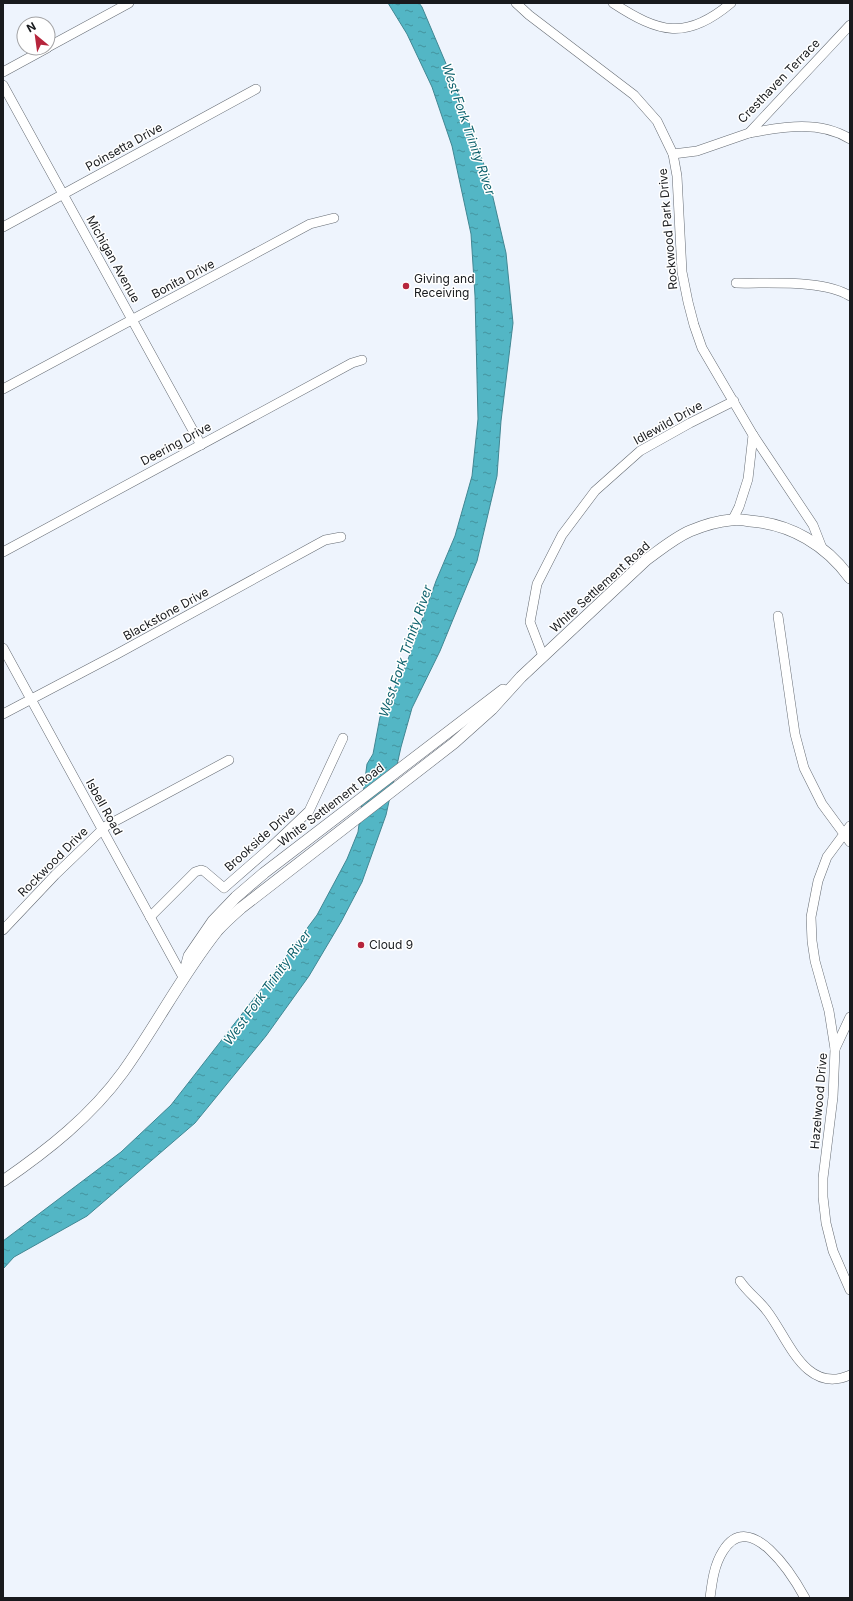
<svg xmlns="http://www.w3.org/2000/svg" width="853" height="1601" font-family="Inter,sans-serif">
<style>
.water{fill:url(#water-ripples);stroke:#418793}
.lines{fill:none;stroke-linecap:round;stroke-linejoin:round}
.minor-casing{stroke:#656b73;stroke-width:10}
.major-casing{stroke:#656b73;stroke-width:12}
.minor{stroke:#fff;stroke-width:9}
.major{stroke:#fff;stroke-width:11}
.poi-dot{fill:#b6253c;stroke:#fff;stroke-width:1.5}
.labels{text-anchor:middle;stroke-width:3;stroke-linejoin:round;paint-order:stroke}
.street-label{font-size:12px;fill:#181a1d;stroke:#fff}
.poi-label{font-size:12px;fill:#181a1d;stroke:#fff;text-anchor:start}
.water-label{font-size:13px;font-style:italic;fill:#10636e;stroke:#fff}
</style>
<defs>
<pattern id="water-ripples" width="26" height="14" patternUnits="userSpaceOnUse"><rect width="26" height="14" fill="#53b6c5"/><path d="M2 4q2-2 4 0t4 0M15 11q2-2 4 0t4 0" fill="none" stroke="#44939f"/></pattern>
</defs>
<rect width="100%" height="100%" fill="#eef4fd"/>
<path class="water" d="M 388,3 L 419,3 L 422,7 L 458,92 L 488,176 L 506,253 L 513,323 L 501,421 L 497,476 L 477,561 L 440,651 L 412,708 L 401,747 L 386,815 L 362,882 L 341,922 L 309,976 L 266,1036 L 195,1123 L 87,1216 L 14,1257 L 3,1269 L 3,1241 L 121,1152 L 171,1105 L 270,978 L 317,915 L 347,859 L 358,832 L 367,764 L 373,754 L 380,717 L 406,665 L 436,581 L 455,536 L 472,476 L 478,419 L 475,296 L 471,234 L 452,146 L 432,87 L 407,34 Z"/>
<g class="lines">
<g class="minor-casing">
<g id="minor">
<path d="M 516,3 L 529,15 L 634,95 L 657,121 L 673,154 L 677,176 L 682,272 L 688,302 L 694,325 L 702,348 L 753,435 L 748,479 L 739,507 L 733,519"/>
<path d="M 613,3 C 659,33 686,41 731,3"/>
<path d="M 48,47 L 129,3"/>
<path d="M 3,72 L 47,48"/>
<path d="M 3,85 L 201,445"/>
<path d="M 749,133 C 783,127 819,120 850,139"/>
<path d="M 673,154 L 697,151 L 749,133 L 850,25"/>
<path d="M 3,227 L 256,89"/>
<path d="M 736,283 C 768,284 823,279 850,296"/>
<path d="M 3,389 L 310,224 L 334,218"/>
<path d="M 753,435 L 813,525 L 822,548"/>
<path d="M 3,552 L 352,363 L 362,360"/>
<path d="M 778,616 L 795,734 L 804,768 L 822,804 L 850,842"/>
<path d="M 3,648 L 183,977"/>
<path d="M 543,656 L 530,622 L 537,584 L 562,535 L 595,491 L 640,451 L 690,423 L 734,401"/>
<path d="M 3,714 L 117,654 L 314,546 L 325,540 L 341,537"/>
<path d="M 850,826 L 827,857 L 818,881 L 811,917 L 812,941 L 815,961 L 829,1011 L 835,1049 L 833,1097 L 823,1178 L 823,1197 L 826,1223 L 833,1251 L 850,1290"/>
<path d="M 150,917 L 195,872 L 201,870 L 204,871 L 224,888 L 271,847 L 309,811 L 343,738"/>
<path d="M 3,930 L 55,875 L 106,826 L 229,760"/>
<path d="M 835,1049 L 850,1017"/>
<path d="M 740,1281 C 748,1293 759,1300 767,1311 C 788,1338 805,1395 850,1375"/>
<path d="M 710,1598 C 712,1582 714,1565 723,1551 C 750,1507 793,1576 805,1598"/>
</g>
</g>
<g class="major-casing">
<g id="major">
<path d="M 185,971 L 189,956 L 213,921 L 236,897 L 264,873 L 503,690"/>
<path d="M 3,1181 C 48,1150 91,1116 123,1072 C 156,1026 182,975 217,931 C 224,923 233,915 241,908 L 454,743 L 492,709 L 521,677 L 646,560 C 660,550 674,538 690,531 C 702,526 718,521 731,520 C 737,519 744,520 750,521 C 791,524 826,545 850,578"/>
</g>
</g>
<use href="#minor" class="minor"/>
<use href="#major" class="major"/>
</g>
<g class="poi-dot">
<circle cx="406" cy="286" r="4"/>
<circle cx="361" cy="945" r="4"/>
</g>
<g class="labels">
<g class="street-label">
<text transform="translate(779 81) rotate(-46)" y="4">Cresthaven Terrace</text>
<text transform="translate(124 147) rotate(-29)" y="4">Poinsetta Drive</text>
<text transform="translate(668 229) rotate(-95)" y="4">Rockwood Park Drive</text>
<text transform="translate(113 259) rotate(61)" y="4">Michigan Avenue</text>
<text transform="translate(183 279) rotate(-28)" y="4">Bonita Drive</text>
<text transform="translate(668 423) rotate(-29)" y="4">Idlewild Drive</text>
<text transform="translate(176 444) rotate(-28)" y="4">Deering Drive</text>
<text transform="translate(600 587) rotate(-42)" y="4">White Settlement Road</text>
<text transform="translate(166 614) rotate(-29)" y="4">Blackstone Drive</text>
<text transform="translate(331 805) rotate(-37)" y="4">White Settlement Road</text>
<text transform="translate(104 807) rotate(61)" y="4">Isbell Road</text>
<text transform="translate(260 839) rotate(-42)" y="4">Brookside Drive</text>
<text transform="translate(53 862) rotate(-45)" y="4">Rockwood Drive</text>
<text transform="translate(819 1101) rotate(-85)" y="4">Hazelwood Drive</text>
</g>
<g class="poi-label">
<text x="414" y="283">Giving and<tspan x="414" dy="14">Receiving</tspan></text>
<text x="369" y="949">Cloud 9</text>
</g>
<g class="water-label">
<text transform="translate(469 129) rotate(71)" y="5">West Fork Trinity River</text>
<text transform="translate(405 651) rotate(-71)" y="5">West Fork Trinity River</text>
<text transform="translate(267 987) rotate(-54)" y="5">West Fork Trinity River</text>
</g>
</g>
<rect width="853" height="1601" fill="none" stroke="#181a1d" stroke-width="8"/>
<g transform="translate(36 36) rotate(331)"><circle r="19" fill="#ffffff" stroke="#a3a3a5"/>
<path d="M0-3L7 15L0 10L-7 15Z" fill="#b6253c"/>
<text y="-6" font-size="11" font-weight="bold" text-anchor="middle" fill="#181a1d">N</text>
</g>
</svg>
